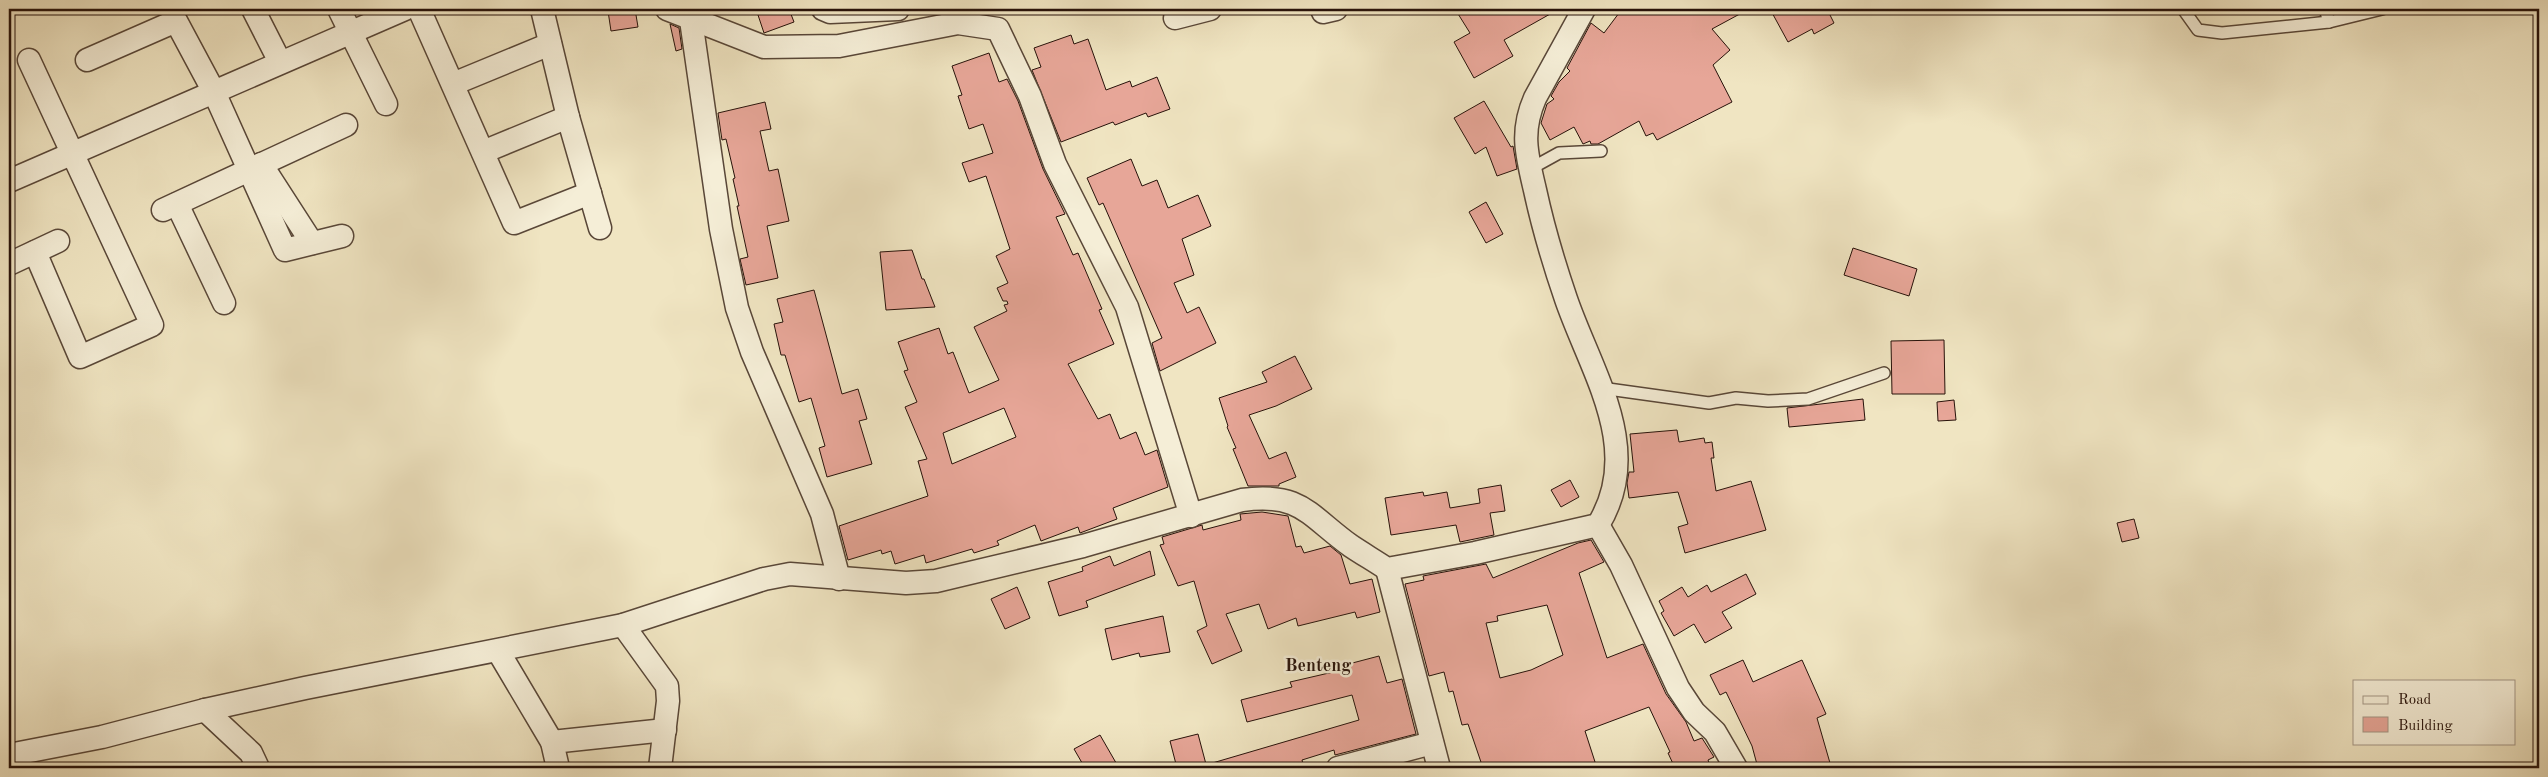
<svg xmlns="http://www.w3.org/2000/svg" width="2548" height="777" font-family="'Old Standard TT',serif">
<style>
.building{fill:#e7a698;stroke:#27120a;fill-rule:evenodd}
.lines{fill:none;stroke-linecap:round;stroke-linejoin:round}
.service-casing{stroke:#594738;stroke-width:14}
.minor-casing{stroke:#594738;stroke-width:25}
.service{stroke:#f5eed7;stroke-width:11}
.minor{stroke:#f5eed7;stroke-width:22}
.labels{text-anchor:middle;stroke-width:5;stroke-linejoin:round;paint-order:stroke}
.quarter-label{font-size:18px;font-weight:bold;fill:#27120a;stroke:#f5eed7}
</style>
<rect width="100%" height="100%" fill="#f0e5c2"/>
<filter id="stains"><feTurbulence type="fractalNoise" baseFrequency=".004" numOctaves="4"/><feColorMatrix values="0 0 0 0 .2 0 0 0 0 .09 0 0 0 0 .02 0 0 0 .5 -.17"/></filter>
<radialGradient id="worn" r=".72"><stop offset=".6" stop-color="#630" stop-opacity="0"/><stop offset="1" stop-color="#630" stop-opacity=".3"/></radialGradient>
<g class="building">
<path d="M 625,9 L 635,9 L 638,27 L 611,31 L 608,11 Z"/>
<path d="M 756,9 L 789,9 L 794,22 L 764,33 Z"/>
<path d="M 1455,9 L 1559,9 L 1504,40 L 1513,56 L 1474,78 L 1454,42 L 1470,33 Z"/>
<path d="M 1622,9 L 1749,9 L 1712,29 L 1730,50 L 1713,65 L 1732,102 L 1657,140 L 1653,133 L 1646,136 L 1639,121 L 1598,144 L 1591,144 L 1590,141 L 1583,144 L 1574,127 L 1550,140 L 1541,123 L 1547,104 L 1554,99 L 1551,96 L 1559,82 L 1570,71 L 1567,68 L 1591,23 L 1604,33 Z"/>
<path d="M 1770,9 L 1827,9 L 1834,23 L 1814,34 L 1812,29 L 1788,42 Z"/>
<path d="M 670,24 L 679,28 L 682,49 L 676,51 Z"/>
<path d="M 1071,35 L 1074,44 L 1088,39 L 1106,90 L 1130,81 L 1132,87 L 1157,77 L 1170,109 L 1148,117 L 1146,113 L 1115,125 L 1113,122 L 1061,142 L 1032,70 L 1041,67 L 1034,48 Z"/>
<path d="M 989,53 L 999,82 L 1007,79 L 1018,101 L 1043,169 L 1065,214 L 1056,217 L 1073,255 L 1078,253 L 1102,309 L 1099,310 L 1114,344 L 1068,364 L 1098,419 L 1110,414 L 1120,439 L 1136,432 L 1145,455 L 1157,450 L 1168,487 L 1113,508 L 1117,519 L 1080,533 L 1078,527 L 1041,541 L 1035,525 L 997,541 L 999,545 L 974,553 L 972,549 L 926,563 L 924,555 L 895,564 L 891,551 L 882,554 L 881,550 L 848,560 L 839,526 L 928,496 L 918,461 L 927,459 L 905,407 L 917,402 L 904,371 L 908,370 L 898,342 L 939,328 L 948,354 L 953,352 L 969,393 L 999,380 L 974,327 L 1007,311 L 1004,305 L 1008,304 L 1007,301 L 1003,301 L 997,288 L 1008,283 L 996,256 L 1010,249 L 986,176 L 969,182 L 962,163 L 993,153 L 983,124 L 969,129 L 958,96 L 962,95 L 952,66 ZM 1004,408 L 1016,437 L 952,464 L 943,433 Z"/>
<path d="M 1484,101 L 1511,147 L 1513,146 L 1517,169 L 1497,176 L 1486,147 L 1475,154 L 1454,118 Z"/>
<path d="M 765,102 L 771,129 L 760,131 L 769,171 L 778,169 L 789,221 L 767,226 L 778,278 L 746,285 L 740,259 L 748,257 L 737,206 L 739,206 L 733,179 L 735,178 L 726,139 L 722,140 L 718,113 Z"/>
<path d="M 1131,159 L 1142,186 L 1157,180 L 1168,208 L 1198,195 L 1211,226 L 1182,239 L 1194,275 L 1174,283 L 1187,313 L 1199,307 L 1216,343 L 1160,371 L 1152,343 L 1162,338 L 1103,203 L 1099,205 L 1087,178 Z"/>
<path d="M 1486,202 L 1503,234 L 1486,243 L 1469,212 Z"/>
<path d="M 1853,248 L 1917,269 L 1909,296 L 1844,275 Z"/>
<path d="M 912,250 L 922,279 L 924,279 L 935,307 L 886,310 L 880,252 Z"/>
<path d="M 814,290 L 842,394 L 858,389 L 867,419 L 859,421 L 872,464 L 827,477 L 819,448 L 825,446 L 811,398 L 799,402 L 785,355 L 781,355 L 774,324 L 783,322 L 777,299 Z"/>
<path d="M 1944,340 L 1945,394 L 1892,394 L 1891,341 Z"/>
<path d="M 1295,356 L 1312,389 L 1276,406 L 1249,415 L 1269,459 L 1286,452 L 1296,477 L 1279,484 L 1279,486 L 1248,486 L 1233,449 L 1236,448 L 1227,427 L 1228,426 L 1219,398 L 1267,382 L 1262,372 Z"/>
<path d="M 1863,399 L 1865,420 L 1789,427 L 1787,408 Z"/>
<path d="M 1954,400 L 1956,420 L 1938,421 L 1937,402 Z"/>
<path d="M 1677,430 L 1679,442 L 1704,438 L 1705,443 L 1712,442 L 1714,458 L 1711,458 L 1716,491 L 1751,481 L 1766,530 L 1685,553 L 1678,527 L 1688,524 L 1678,492 L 1629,498 L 1627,483 L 1629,472 L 1634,472 L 1630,434 Z"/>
<path d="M 1570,480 L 1579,497 L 1561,507 L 1551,490 Z"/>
<path d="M 1501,485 L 1505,511 L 1490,513 L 1494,535 L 1460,542 L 1456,525 L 1391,535 L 1385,498 L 1423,492 L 1424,496 L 1447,492 L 1450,508 L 1480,503 L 1478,489 Z"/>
<path d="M 1262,512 L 1288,516 L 1296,547 L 1301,546 L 1304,553 L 1330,546 L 1341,555 L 1350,584 L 1372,579 L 1380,612 L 1357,618 L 1355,612 L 1298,626 L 1296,618 L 1268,629 L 1259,604 L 1226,614 L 1242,651 L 1212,664 L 1197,631 L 1207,626 L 1194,581 L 1178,586 L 1160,545 L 1164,544 L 1162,537 L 1202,525 L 1203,530 L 1241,520 L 1240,514 Z"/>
<path d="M 2134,519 L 2139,538 L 2122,542 L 2117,523 Z"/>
<path d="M 1591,540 L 1604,562 L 1579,573 L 1607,658 L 1643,644 L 1666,694 L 1686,722 L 1694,741 L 1702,738 L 1714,757 L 1708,760 L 1711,768 L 1675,768 L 1668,753 L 1670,752 L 1649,707 L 1585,731 L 1597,768 L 1483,768 L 1468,724 L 1462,725 L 1453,691 L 1449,692 L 1444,672 L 1429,676 L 1405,584 L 1424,580 L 1423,576 L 1486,564 L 1493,578 L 1578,543 ZM 1547,605 L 1563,655 L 1531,670 L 1500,678 L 1486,623 L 1498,621 L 1497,616 Z"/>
<path d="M 1150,551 L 1155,575 L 1086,601 L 1088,607 L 1059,616 L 1048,582 L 1083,571 L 1082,567 L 1110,556 L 1114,566 Z"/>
<path d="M 1746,574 L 1756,594 L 1722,612 L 1732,628 L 1705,643 L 1694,624 L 1674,636 L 1661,613 L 1664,611 L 1659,601 L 1682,587 L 1688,597 L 1707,585 L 1711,592 Z"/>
<path d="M 1017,587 L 1030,618 L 1005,629 L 991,599 Z"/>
<path d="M 1163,616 L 1170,652 L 1140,657 L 1139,653 L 1112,660 L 1105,629 Z"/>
<path d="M 1379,656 L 1387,683 L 1402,679 L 1416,734 L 1335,755 L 1334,750 L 1302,760 L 1304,768 L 1210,768 L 1209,764 L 1359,720 L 1352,695 L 1247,722 L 1241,700 L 1292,687 L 1290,682 L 1342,670 L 1341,666 Z"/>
<path d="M 1743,660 L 1753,682 L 1802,660 L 1826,714 L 1817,718 L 1830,763 L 1810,768 L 1758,768 L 1752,746 L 1726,692 L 1720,695 L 1710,675 Z"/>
<path d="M 1198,734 L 1207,768 L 1177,768 L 1170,741 Z"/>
<path d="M 1100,735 L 1119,768 L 1085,768 L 1074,749 Z"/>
</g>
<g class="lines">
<g class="service-casing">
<g id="service">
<path d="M 2183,9 L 2198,30 L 2222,33 L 2329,22"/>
<path d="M 2325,9 L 2329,22 L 2382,9"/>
<path d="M 2539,9 L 2539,10"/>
<path d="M 1530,169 L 1559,153 L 1601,151"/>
<path d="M 1601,388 L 1709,403 L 1736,398 L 1768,401 L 1808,399 L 1884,373"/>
</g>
</g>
<g class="minor-casing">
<g id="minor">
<path d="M 253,9 L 280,62"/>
<path d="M 339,9 L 386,104"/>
<path d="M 419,9 L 514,223 L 590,193"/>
<path d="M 542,9 L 568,117 L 600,228"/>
<path d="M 667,9 L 764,47 L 839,46 L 958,23 L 998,29 L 1030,96 L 1055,164 L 1127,307 L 1191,516"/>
<path d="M 823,9 L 830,12 L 898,9"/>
<path d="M 1322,9 L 1323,12 L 1336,9"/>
<path d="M 1175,18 L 1210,9"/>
<path d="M 691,20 L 721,229 L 737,308 L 752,352 L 822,514 L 839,579"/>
<path d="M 29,60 L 152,325 L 80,357 L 35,252"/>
<path d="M 87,60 L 176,21 L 214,92 L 285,250 L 342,236"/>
<path d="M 453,84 L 550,44"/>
<path d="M 483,152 L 568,117"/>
<path d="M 261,164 L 312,243"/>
<path d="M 9,181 L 405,9"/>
<path d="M 177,204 L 224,303"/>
<path d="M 163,210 L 346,125"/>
<path d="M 9,264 L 58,241"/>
<path d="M 1598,525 L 1621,565 L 1678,688 L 1694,712 L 1715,732 L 1736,768"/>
<path d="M 1387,569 L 1439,768"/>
<path d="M 623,625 L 667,686 L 668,701 L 660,768"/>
<path d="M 498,651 L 552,742 L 558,768"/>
<path d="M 205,710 L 251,753 L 258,768"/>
<path d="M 552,742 L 665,730"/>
<path d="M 9,755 L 102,737 L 205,710 L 305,688 L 623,625 L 764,579 L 790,574 L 906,583 L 936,581 L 1083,546 L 1242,500 C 1301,492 1308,515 1351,546 C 1363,554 1375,561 1387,569 L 1475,553 L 1598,525 C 1645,449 1591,372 1566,299 C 1554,264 1543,227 1535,190 C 1527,156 1520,132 1535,98 L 1584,9"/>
<path d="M 1338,768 L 1432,743"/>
</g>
</g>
<use href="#service" class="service"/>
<use href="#minor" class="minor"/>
</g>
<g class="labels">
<g class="quarter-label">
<text x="1318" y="671">Benteng</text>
</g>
</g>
<rect width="2548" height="777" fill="none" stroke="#f0e5c2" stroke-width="30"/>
<rect x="10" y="10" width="2528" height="757" fill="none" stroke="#27120a" stroke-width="2.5"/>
<rect x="15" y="15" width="2518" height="747" fill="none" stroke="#27120a"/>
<rect x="2353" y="680" width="162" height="65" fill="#f5eed7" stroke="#a39685"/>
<rect x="2363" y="696" width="25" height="8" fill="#f5eed7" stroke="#a39685"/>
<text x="2398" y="704" font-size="15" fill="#27120a">Road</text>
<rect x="2363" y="717" width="25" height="15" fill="#e7a698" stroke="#a39685"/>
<text x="2398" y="730" font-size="15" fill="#27120a">Building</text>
<rect width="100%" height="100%" filter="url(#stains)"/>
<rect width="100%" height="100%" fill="url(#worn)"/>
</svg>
